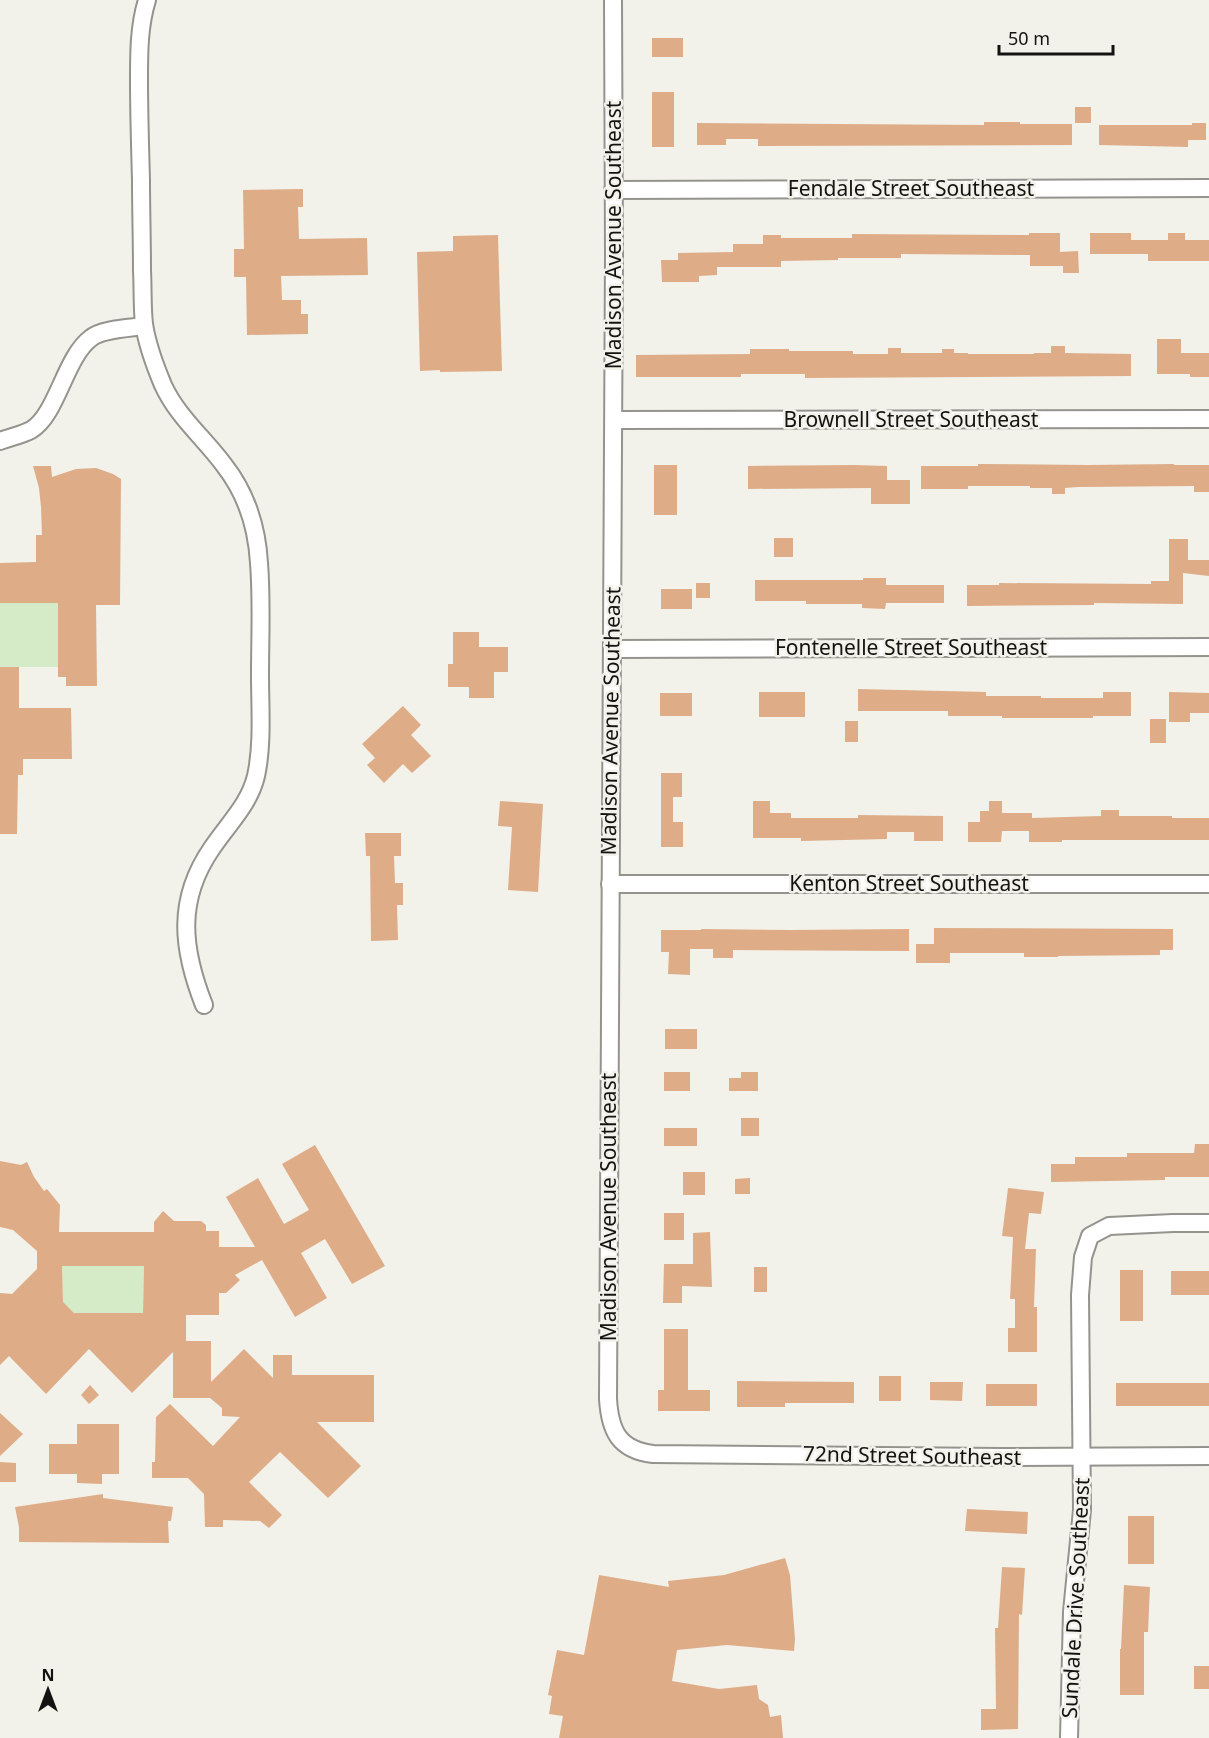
<svg xmlns="http://www.w3.org/2000/svg" width="1209" height="1738" font-family="'Noto Sans',sans-serif">
<style>
.green{fill:#d5ebc7}
.building{fill:#dead87;fill-rule:evenodd}
.lines{fill:none;stroke-linecap:round;stroke-linejoin:round}
.minor-casing{stroke:#94938d;stroke-width:20}
.minor{stroke:#fff;stroke-width:16}
.labels{text-anchor:middle;stroke-width:5;stroke-linejoin:round;paint-order:stroke}
.street-label{font-size:21px;fill:#131311;stroke:#f2f1ea}
</style>
<rect width="100%" height="100%" fill="#f2f1ea"/>
<g class="green">
<rect x="0" y="603" width="58" height="64"/>
<path d="M 62,1266 L 144,1266 L 143,1313 L 74,1313 L 67,1306 L 63,1306 Z"/>
</g>
<g class="building">
<rect x="652" y="38" width="31" height="19"/>
<rect x="652" y="92" width="22" height="55"/>
<rect x="1075" y="107" width="16" height="16"/>
<path d="M 984,122 L 1020,122 L 1020,124 L 1072,124 L 1072,145 L 758,146 L 758,139 L 726,139 L 726,145 L 697,145 L 697,123 L 984,125 Z"/>
<path d="M 1192,123 L 1206,123 L 1206,140 L 1188,140 L 1188,147 L 1099,145 L 1099,125 L 1192,125 Z"/>
<path d="M 303,189 L 303,207 L 298,207 L 299,239 L 367,238 L 368,275 L 281,276 L 282,300 L 301,300 L 301,314 L 308,314 L 308,334 L 247,335 L 246,277 L 234,277 L 234,249 L 244,249 L 243,190 Z"/>
<path d="M 1029,233 L 1060,233 L 1060,252 L 1078,251 L 1079,273 L 1063,273 L 1063,266 L 1030,266 L 1030,255 L 901,254 L 901,258 L 838,258 L 838,260 L 781,261 L 781,267 L 717,267 L 717,275 L 699,276 L 699,282 L 662,282 L 661,260 L 678,260 L 678,253 L 733,252 L 733,244 L 763,244 L 763,235 L 781,235 L 781,238 L 852,238 L 852,234 L 1029,235 Z"/>
<path d="M 1090,233 L 1131,233 L 1131,240 L 1168,240 L 1168,233 L 1185,233 L 1185,240 L 1209,240 L 1209,261 L 1148,261 L 1148,254 L 1090,254 Z"/>
<path d="M 498,235 L 502,371 L 440,372 L 440,370 L 420,371 L 417,252 L 453,251 L 453,236 Z"/>
<path d="M 1157,339 L 1181,339 L 1181,353 L 1209,353 L 1209,377 L 1190,377 L 1190,374 L 1157,374 Z"/>
<path d="M 1051,346 L 1065,346 L 1065,353 L 1131,354 L 1131,376 L 805,378 L 805,374 L 741,374 L 741,377 L 636,377 L 636,355 L 750,354 L 750,349 L 789,349 L 789,351 L 853,351 L 853,354 L 888,354 L 888,348 L 901,348 L 901,353 L 942,353 L 942,349 L 954,349 L 954,353 L 968,353 L 968,354 L 1034,354 L 1034,353 L 1051,353 Z"/>
<path d="M 978,464 L 1088,465 L 1174,464 L 1174,465 L 1209,465 L 1209,492 L 1194,492 L 1194,486 L 1078,487 L 1065,488 L 1065,494 L 1052,494 L 1052,488 L 1030,488 L 1030,486 L 968,486 L 968,489 L 921,489 L 921,466 L 978,466 Z"/>
<rect x="654" y="465" width="23" height="50"/>
<path d="M 854,465 L 887,466 L 887,480 L 910,480 L 910,504 L 871,504 L 871,488 L 748,489 L 748,466 Z"/>
<path d="M 33,466 L 51,466 L 52,477 L 76,469 L 96,468 L 113,474 L 121,479 L 120,605 L 96,605 L 97,686 L 66,686 L 66,677 L 58,677 L 58,603 L 0,603 L 0,563 L 36,562 L 36,535 L 42,535 L 41,507 L 39,488 Z"/>
<rect x="774" y="538" width="19" height="19"/>
<path d="M 1169,539 L 1188,539 L 1188,560 L 1209,560 L 1209,576 L 1183,573 L 1183,604 L 1094,603 L 1094,605 L 967,606 L 967,585 L 999,585 L 999,583 L 1151,584 L 1151,581 L 1169,581 Z"/>
<path d="M 863,578 L 886,578 L 886,585 L 944,585 L 944,603 L 886,603 L 885,609 L 862,608 L 862,604 L 806,604 L 806,601 L 755,601 L 755,580 L 863,580 Z"/>
<rect x="696" y="583" width="14" height="15"/>
<rect x="661" y="589" width="31" height="20"/>
<path d="M 453,632 L 479,632 L 479,647 L 508,647 L 508,672 L 494,672 L 494,698 L 469,698 L 469,687 L 448,687 L 448,664 L 453,664 Z"/>
<path d="M 0,667 L 19,667 L 19,708 L 71,708 L 72,759 L 23,759 L 23,775 L 18,775 L 17,834 L 0,834 Z"/>
<path d="M 858,689 L 986,692 L 986,696 L 1041,696 L 1041,698 L 1103,698 L 1103,692 L 1131,692 L 1131,716 L 1093,716 L 1093,718 L 1002,718 L 1002,716 L 948,716 L 948,711 L 858,711 Z"/>
<rect x="759" y="692" width="46" height="25"/>
<path d="M 1169,692 L 1209,693 L 1209,713 L 1190,713 L 1190,722 L 1169,722 Z"/>
<rect x="660" y="693" width="32" height="23"/>
<path d="M 403,706 L 421,725 L 411,735 L 431,756 L 412,773 L 403,764 L 384,783 L 367,765 L 375,758 L 362,744 Z"/>
<rect x="1150" y="719" width="16" height="24"/>
<rect x="845" y="721" width="13" height="21"/>
<path d="M 661,773 L 682,773 L 682,797 L 673,797 L 673,822 L 683,822 L 683,847 L 661,847 Z"/>
<path d="M 500,801 L 543,804 L 538,892 L 508,890 L 512,827 L 498,826 Z"/>
<path d="M 753,801 L 770,801 L 770,813 L 791,813 L 791,818 L 858,818 L 858,815 L 943,816 L 943,841 L 914,841 L 914,832 L 887,832 L 887,839 L 801,841 L 801,838 L 753,838 Z"/>
<path d="M 989,801 L 1002,801 L 1002,813 L 1032,813 L 1032,818 L 1101,816 L 1101,810 L 1119,810 L 1119,816 L 1172,816 L 1172,818 L 1209,818 L 1209,840 L 1062,840 L 1062,842 L 1029,842 L 1029,831 L 1002,831 L 1001,842 L 968,842 L 968,822 L 980,822 L 980,811 L 989,811 Z"/>
<path d="M 365,833 L 401,833 L 401,856 L 394,856 L 395,883 L 403,883 L 403,905 L 397,905 L 398,940 L 371,941 L 370,856 L 366,856 Z"/>
<path d="M 934,928 L 1173,929 L 1173,950 L 1160,950 L 1160,955 L 1058,956 L 1058,957 L 1024,957 L 1024,953 L 950,953 L 950,963 L 916,963 L 916,944 L 934,944 Z"/>
<path d="M 701,929 L 791,930 L 909,929 L 909,951 L 733,950 L 733,958 L 713,958 L 713,949 L 690,949 L 690,975 L 668,974 L 669,952 L 661,952 L 661,930 L 701,930 Z"/>
<rect x="665" y="1029" width="32" height="20"/>
<rect x="664" y="1072" width="26" height="19"/>
<path d="M 741,1072 L 758,1072 L 758,1091 L 729,1091 L 729,1078 L 741,1078 Z"/>
<rect x="741" y="1118" width="18" height="18"/>
<rect x="664" y="1128" width="33" height="18"/>
<path d="M 1195,1144 L 1209,1144 L 1209,1177 L 1165,1177 L 1165,1180 L 1051,1182 L 1051,1164 L 1075,1164 L 1075,1157 L 1127,1157 L 1127,1153 L 1194,1153 Z"/>
<path d="M 315,1145 L 385,1266 L 352,1284 L 325,1239 L 301,1253 L 327,1298 L 295,1317 L 262,1260 L 235,1275 L 240,1280 L 226,1293 L 219,1293 L 219,1315 L 186,1315 L 186,1341 L 211,1341 L 211,1382 L 244,1349 L 273,1378 L 273,1355 L 292,1355 L 292,1375 L 374,1375 L 374,1422 L 317,1422 L 361,1466 L 328,1498 L 280,1452 L 249,1482 L 282,1515 L 269,1528 L 260,1521 L 223,1520 L 223,1527 L 205,1527 L 204,1494 L 188,1478 L 152,1478 L 152,1462 L 155,1462 L 156,1417 L 170,1404 L 213,1446 L 240,1417 L 222,1416 L 222,1408 L 210,1398 L 173,1398 L 173,1352 L 132,1393 L 89,1349 L 46,1394 L 9,1356 L 0,1365 L 0,1293 L 12,1294 L 37,1269 L 37,1251 L 13,1230 L 0,1227 L 0,1161 L 21,1165 L 27,1162 L 34,1177 L 44,1191 L 47,1189 L 60,1205 L 59,1232 L 154,1232 L 154,1222 L 163,1211 L 174,1221 L 201,1221 L 206,1225 L 206,1231 L 219,1231 L 219,1247 L 255,1247 L 226,1197 L 258,1178 L 284,1224 L 309,1210 L 282,1164 ZM 62,1266 L 144,1266 L 143,1313 L 74,1313 L 63,1302 Z"/>
<rect x="683" y="1172" width="22" height="23"/>
<path d="M 750,1178 L 750,1194 L 735,1194 L 735,1179 Z"/>
<path d="M 1008,1188 L 1044,1192 L 1041,1214 L 1029,1213 L 1025,1249 L 1036,1249 L 1034,1307 L 1037,1307 L 1037,1352 L 1008,1352 L 1008,1328 L 1015,1328 L 1015,1299 L 1010,1299 L 1013,1237 L 1002,1236 Z"/>
<rect x="664" y="1213" width="20" height="27"/>
<path d="M 710,1232 L 712,1287 L 682,1286 L 682,1303 L 663,1303 L 664,1264 L 693,1264 L 693,1233 Z"/>
<rect x="754" y="1267" width="13" height="25"/>
<rect x="1120" y="1270" width="23" height="51"/>
<rect x="1171" y="1271" width="38" height="24"/>
<path d="M 664,1329 L 688,1329 L 688,1390 L 710,1390 L 710,1411 L 658,1411 L 658,1390 L 664,1390 Z"/>
<rect x="879" y="1376" width="22" height="25"/>
<path d="M 737,1381 L 854,1382 L 854,1403 L 785,1403 L 785,1407 L 737,1407 Z"/>
<path d="M 930,1382 L 963,1382 L 962,1401 L 930,1400 Z"/>
<rect x="1116" y="1383" width="93" height="23"/>
<rect x="986" y="1384" width="51" height="22"/>
<path d="M 90,1385 L 99,1395 L 89,1404 L 81,1395 Z"/>
<path d="M 0,1413 L 23,1434 L 0,1456 Z"/>
<path d="M 77,1424 L 119,1424 L 119,1474 L 102,1474 L 102,1484 L 77,1483 L 77,1474 L 49,1474 L 49,1444 L 77,1444 Z"/>
<path d="M 0,1462 L 16,1463 L 16,1482 L 0,1482 Z"/>
<path d="M 103,1494 L 103,1498 L 173,1507 L 171,1521 L 168,1521 L 169,1543 L 19,1542 L 19,1527 L 15,1507 Z"/>
<path d="M 967,1509 L 1028,1512 L 1027,1534 L 965,1531 Z"/>
<rect x="1128" y="1516" width="26" height="48"/>
<path d="M 785,1558 L 790,1575 L 795,1639 L 794,1651 L 727,1645 L 677,1650 L 672,1681 L 719,1689 L 757,1685 L 759,1699 L 768,1705 L 770,1717 L 781,1715 L 783,1738 L 559,1738 L 563,1716 L 549,1714 L 552,1696 L 548,1695 L 557,1650 L 584,1655 L 599,1575 L 669,1587 L 668,1581 L 724,1575 Z"/>
<path d="M 1002,1567 L 1025,1568 L 1022,1615 L 1019,1614 L 1018,1729 L 981,1730 L 981,1709 L 996,1709 L 995,1628 L 998,1628 Z"/>
<path d="M 1124,1585 L 1150,1587 L 1148,1632 L 1144,1632 L 1144,1695 L 1120,1695 L 1120,1649 L 1121,1649 Z"/>
<rect x="1194" y="1666" width="15" height="23"/>
</g>
<g class="lines">
<g class="minor-casing">
<g id="minor">
<path d="M 147,0 C 139,26 139,52 139,79 C 139,113 140,146 141,180 C 141,210 142,240 142,271 C 143,288 142,306 144,324 C 147,344 155,366 163,385 C 177,416 204,438 224,465 C 246,493 257,528 259,563 C 262,600 260,638 260,675 C 260,708 263,744 256,776 C 249,805 228,824 212,848 C 176,900 182,949 204,1005"/>
<path d="M 613,0 L 614,255 L 608,1399 C 610,1431 619,1450 653,1454 L 1001,1457 L 1209,1456"/>
<path d="M 613,190 L 1209,188"/>
<path d="M 614,420 L 1209,419"/>
<path d="M 0,441 C 10,437 22,435 31,430 C 57,415 65,357 91,338 C 101,329 130,328 144,326"/>
<path d="M 613,649 L 1209,647"/>
<path d="M 610,884 L 1209,884"/>
<path d="M 1069,1738 L 1072,1612 L 1082,1510 L 1080,1295 L 1083,1257 L 1090,1236 L 1109,1226 L 1173,1223 L 1209,1223"/>
</g>
</g>
<use href="#minor" class="minor"/>
</g>
<g class="labels">
<g class="street-label">
<text x="911" y="196">Fendale Street Southeast</text>
<text transform="translate(614 235) rotate(-90)" y="7">Madison Avenue Southeast</text>
<text x="911" y="427">Brownell Street Southeast</text>
<text x="911" y="655">Fontenelle Street Southeast</text>
<text transform="translate(611 721) rotate(-89)" y="7">Madison Avenue Southeast</text>
<text x="909" y="891">Kenton Street Southeast</text>
<text transform="translate(609 1207) rotate(-90)" y="7">Madison Avenue Southeast</text>
<text transform="translate(912 1456) rotate(1)" y="7">72nd Street Southeast</text>
<text transform="translate(1076 1598) rotate(-87)" y="7">Sundale Drive Southeast</text>
</g>
</g>
<g transform="translate(48 1690)" stroke="#f2f1ea" stroke-width="4.5" paint-order="stroke">
<path d="M0-4.5L10 22L0 15L-10 22Z" fill="#131311"/>
<text y="-9" font-size="16" font-weight="bold" text-anchor="middle" fill="#131311">N</text>
</g>
<path d="M999 45v9h114v-9" fill="none" stroke="#131311" stroke-width="3"/>
<text x="1008" y="45" font-size="18" fill="#131311" stroke="#f2f1ea" stroke-width="4.5" paint-order="stroke">50 m</text>
</svg>
